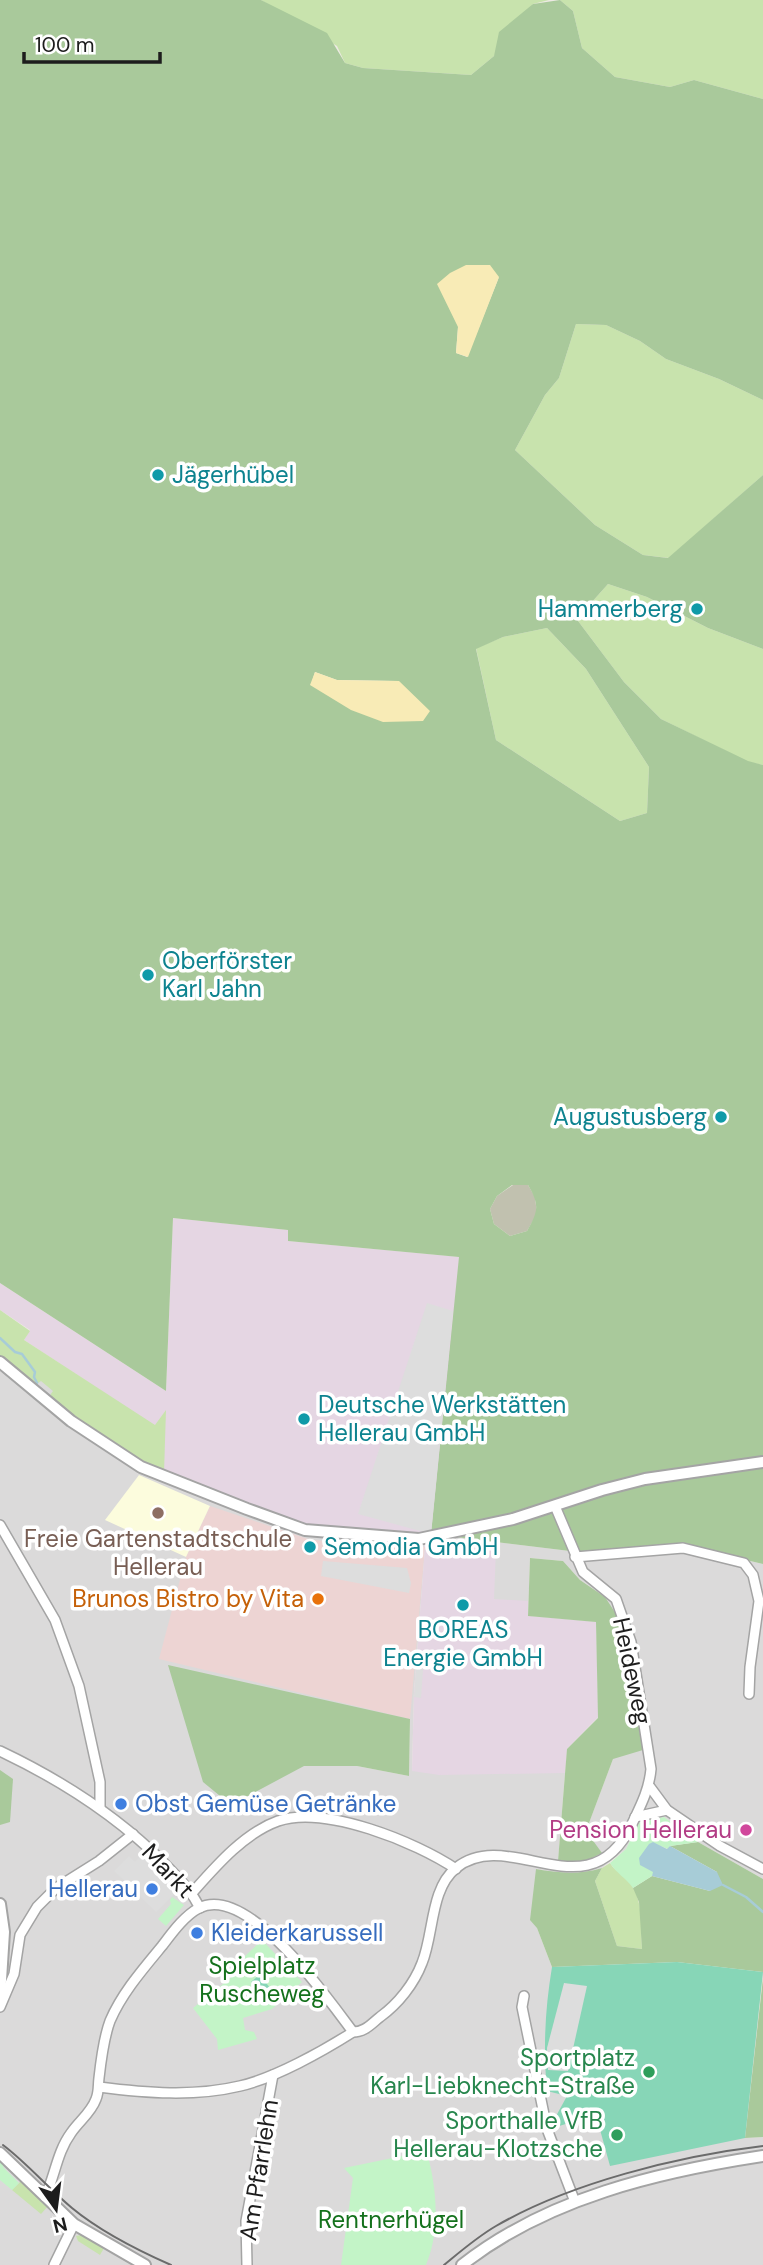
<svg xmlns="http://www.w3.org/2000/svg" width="763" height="2265" font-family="'DM Sans',sans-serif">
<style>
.residential{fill:#dbdada;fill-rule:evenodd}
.commercial{fill:#edd4d3}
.industrial{fill:#e5d6e3}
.education{fill:#fcfcdd}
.construction{fill:#c1c1af}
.grass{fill:#c8e3ad}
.forest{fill:#a9c99b;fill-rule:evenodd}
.sand{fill:#f8ebb6}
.park{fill:#c3f4c7}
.pitch{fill:#87d6b7}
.parking{fill:#ddd}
.water{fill:#a7ccd7}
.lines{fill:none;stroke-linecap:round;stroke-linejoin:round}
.stream{stroke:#a7ccd7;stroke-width:2.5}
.minor-casing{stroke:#a4a4a4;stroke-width:12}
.tertiary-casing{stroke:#a4a4a4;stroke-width:14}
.minor{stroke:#fff;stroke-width:9}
.tertiary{stroke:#fff;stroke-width:10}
.tram{stroke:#6b6b6b;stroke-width:2}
.culture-dot{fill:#0f9aa8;stroke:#fff;stroke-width:2.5}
.education-dot{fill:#8d6e63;stroke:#fff;stroke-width:2.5}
.food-dot{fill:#e8710a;stroke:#fff;stroke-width:2.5}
.shop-dot{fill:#3f7fe0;stroke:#fff;stroke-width:2.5}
.hotel-dot{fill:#d1479c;stroke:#fff;stroke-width:2.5}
.leisure-dot{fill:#2e9e5b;stroke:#fff;stroke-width:2.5}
.labels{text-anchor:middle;stroke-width:7;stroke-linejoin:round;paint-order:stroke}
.culture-label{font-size:24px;fill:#0d838f;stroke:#fff;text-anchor:start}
.education-label{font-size:24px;fill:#785e54;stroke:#fff}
.food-label{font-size:24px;fill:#c56008;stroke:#fff;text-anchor:end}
.street-label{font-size:24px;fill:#1d1d1d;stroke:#fff}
.shop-label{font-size:24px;fill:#366cbe;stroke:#fff;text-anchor:start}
.hotel-label{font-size:24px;fill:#b23c85;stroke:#fff;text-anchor:end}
.park-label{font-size:24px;fill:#14711c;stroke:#fff}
.leisure-label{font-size:24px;fill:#27864d;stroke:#fff;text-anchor:end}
</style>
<rect width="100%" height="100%" fill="#edeae3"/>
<path class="residential" d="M 0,1357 L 41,1380 L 54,1391 L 49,1397 L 416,1534 L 425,1547 L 414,1692 L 412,1771 L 567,1749 L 598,1717 L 528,1616 L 494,1599 L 431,1542 L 431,1534 L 578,1552 L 683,1545 L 763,1564 L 763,1879 L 698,1842 L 664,1817 L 639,1823 L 626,1849 L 602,1868 L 586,1873 L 555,1873 L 536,1869 L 537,1928 L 552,1967 L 763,1972 L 745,2138 L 763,2137 L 763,2265 L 0,2265 ZM 530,1558 L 563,1561 L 580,1580 L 605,1597 L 613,1759 L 586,1831 L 602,1854 L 558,1861 L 567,1749 L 598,1718 L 596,1622 L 528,1616 ZM 410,1719 L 409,1776 L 357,1766 L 304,1766 Z"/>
<path class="commercial" d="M 210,1506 L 311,1540 L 425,1547 L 410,1719 L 159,1659 L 186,1557 Z"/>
<path class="industrial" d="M 173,1218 L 289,1230 L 288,1241 L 460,1257 L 431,1542 L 496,1549 L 494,1599 L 528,1601 L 528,1616 L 596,1622 L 598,1717 L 567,1749 L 565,1773 L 439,1775 L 412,1771 L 414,1692 L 425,1547 L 416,1534 L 307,1526 L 164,1472 L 165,1412 L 155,1426 L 24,1340 L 30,1330 L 0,1310 L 0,1283 L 166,1391 Z"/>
<path class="education" d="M 139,1475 L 210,1506 L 186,1557 L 105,1520 Z"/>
<path class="construction" d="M 513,1185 L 528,1185 L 535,1197 L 537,1214 L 527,1231 L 510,1236 L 494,1224 L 490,1209 L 497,1196 Z"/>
<g class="grass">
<path d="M 261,0 L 549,0 L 533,4 L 494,56 L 471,75 L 363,68 L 345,63 L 337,46 Z"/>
<path d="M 560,0 L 763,0 L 763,99 L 694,80 L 670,87 L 615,77 L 582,48 L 573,11 Z"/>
<path d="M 576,324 L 606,325 L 640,341 L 666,359 L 719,379 L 763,400 L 763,475 L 669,558 L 643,555 L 595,525 L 515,450 L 545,395 L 559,378 Z"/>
<path d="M 608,584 L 647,597 L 708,628 L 763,649 L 763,765 L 748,762 L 661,719 L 624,682 L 572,613 L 591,603 Z"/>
<path d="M 547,628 L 586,669 L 649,767 L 647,813 L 620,821 L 496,740 L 476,648 L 503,637 Z"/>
<path d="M 0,1310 L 30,1331 L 24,1340 L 155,1425 L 166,1410 L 164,1472 C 122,1455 83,1427 48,1398 L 53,1391 L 41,1381 L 34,1386 L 0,1357 Z"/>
<path d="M 610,1863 C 615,1871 620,1872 626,1878 C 644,1896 641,1926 642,1949 L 617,1946 L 595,1881 L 602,1868 Z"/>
<path d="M 22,2180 L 48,2206 L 41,2214 L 12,2190 Z"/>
<path d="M 81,2235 L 104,2248 L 100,2255 L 78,2241 L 76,2236 Z"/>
</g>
<g class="forest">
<path d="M 0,0 L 261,0 L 327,33 L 345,63 L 363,68 L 471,75 L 494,56 L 499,32 L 533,4 L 560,0 L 573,11 L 582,48 L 615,77 L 670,87 L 694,80 L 763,99 L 763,400 L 719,379 L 666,359 L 640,341 L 606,325 L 576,324 L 559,378 L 545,395 L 515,450 L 595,525 L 643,555 L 668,558 L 763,475 L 763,649 L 708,628 L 647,597 L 608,584 L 591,603 L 572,613 L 624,682 L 661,719 L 748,761 L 763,765 L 763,1564 L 683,1545 L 578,1552 L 431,1534 L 459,1257 L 288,1241 L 288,1230 L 173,1218 L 166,1391 L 0,1283 ZM 499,277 L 467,357 L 456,353 L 458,327 ZM 547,628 L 586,669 L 649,767 L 647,813 L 620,821 L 496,740 L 476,649 L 503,637 ZM 315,672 L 337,680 L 398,681 L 311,685 ZM 512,1185 L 528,1185 C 540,1205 538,1212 527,1231 L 510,1236 L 494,1224 L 490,1209 L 497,1196 Z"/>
<path d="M 530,1558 L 563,1561 L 580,1580 L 605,1597 L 618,1617 L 643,1750 L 613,1759 L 586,1831 L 602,1853 L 584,1862 L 558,1861 L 567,1749 L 598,1718 L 596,1622 L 528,1616 Z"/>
<path d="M 168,1665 L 410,1719 L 409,1776 L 357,1766 L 304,1766 L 231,1805 L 203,1782 Z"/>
<path d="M 0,1770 L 13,1779 L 10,1822 L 0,1825 Z"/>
<path d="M 698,1842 L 763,1879 L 763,1972 L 677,1962 L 552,1967 L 537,1928 L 530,1920 L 536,1869 C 558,1873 579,1875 602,1868 L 595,1881 L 617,1946 L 642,1949 L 639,1902 L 633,1888 L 652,1876 L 710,1891 L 717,1872 L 670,1846 Z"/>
<path d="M 763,1978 L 763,2137 L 745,2138 Z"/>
</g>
<g class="sand">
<path d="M 466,265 L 490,265 L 499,277 L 468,357 L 456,353 L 458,327 L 437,284 L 450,273 Z"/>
<path d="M 315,672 L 337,680 L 399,681 L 430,711 L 423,721 L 383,722 L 351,710 L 310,685 Z"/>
</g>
<g class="park">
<path d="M 664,1817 L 698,1842 L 670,1846 L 668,1849 L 653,1843 L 641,1865 L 654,1872 L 652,1876 L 633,1888 C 626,1878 617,1874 610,1863 L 626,1849 L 639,1823 Z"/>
<path d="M 172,1897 L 184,1905 L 166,1926 L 158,1919 L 171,1904 L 170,1900 Z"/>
<path d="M 262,1940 L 302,1982 L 272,2009 L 243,2018 L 245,2030 L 254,2032 L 257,2039 L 218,2050 L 217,2039 L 193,2008 L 233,1976 L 229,1971 Z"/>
<path d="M 424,2142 C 436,2181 442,2227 426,2265 L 341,2265 L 353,2178 L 344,2168 L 412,2154 L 414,2146 Z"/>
<path d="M 0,2158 L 5,2164 L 3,2167 L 19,2183 L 12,2190 L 0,2180 Z"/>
</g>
<g class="pitch">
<path d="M 677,1962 L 763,1972 L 745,2138 L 610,2166 L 596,2115 L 549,2129 L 567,2096 L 547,2091 C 543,2048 545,2009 552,1967 Z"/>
<path d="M 259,1975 L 273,1991 L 265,1999 L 251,1982 Z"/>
</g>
<g class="parking">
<path d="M 427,1303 L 453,1311 L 431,1534 L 358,1514 Z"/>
<path d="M 323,1561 L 407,1568 L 411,1583 L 409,1593 L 321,1576 Z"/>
<path d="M 417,1655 L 424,1656 L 421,1698 L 414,1697 Z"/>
<path d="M 142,1854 L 177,1891 L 156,1912 L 114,1871 L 129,1856 L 135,1862 Z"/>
<path d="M 564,1983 L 587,1986 L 568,2071 L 548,2070 L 547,2048 Z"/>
</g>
<path class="water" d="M 653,1842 L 667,1849 L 670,1846 L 717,1872 L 723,1885 L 710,1891 L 652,1876 L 653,1872 L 640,1865 L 639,1858 L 649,1844 Z"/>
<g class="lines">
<g class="stream">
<path d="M 0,1338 L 15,1352 L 22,1354 L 35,1372 L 34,1377 L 37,1383"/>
<path d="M 723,1885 L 746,1897 L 763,1912"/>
</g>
<g class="minor-casing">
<g id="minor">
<path d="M 0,1525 L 55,1620 L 79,1686 L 100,1782 L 100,1808"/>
<path d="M 575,1557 L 683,1548 L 744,1563 L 753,1575 L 759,1601 L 750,1667 L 749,1694"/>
<path d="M 0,1751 C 61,1780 116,1815 163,1862 C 177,1877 191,1890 200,1908"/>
<path d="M 650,1787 L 667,1810 L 720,1846 L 763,1869"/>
<path d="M 635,1817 L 667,1810"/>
<path d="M 192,1893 C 215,1867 244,1833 278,1821 C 325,1805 416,1842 456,1869"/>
<path d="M 524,1996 L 522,2007 L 547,2129 L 575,2202"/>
<path d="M 0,2007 L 14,1974 L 20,1935 L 37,1907 L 56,1888 L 99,1861 L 133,1834"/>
<path d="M 99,2087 C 146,2093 194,2097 240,2086 C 275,2078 323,2051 353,2032 C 365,2032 371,2024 380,2017 C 398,2004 414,1984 422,1963 C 434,1934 430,1889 456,1868 C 510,1825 589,1915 632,1824 C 641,1805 649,1790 651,1769 L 631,1642 L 616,1599 L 583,1572 L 555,1506"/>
<path d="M 45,2197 C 55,2176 57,2152 71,2133 C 79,2121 91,2113 96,2099 C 99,2092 98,2086 99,2078 C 101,2060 104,2037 110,2021 C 122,1993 143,1969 162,1946 C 172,1933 184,1916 199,1908 C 248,1883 328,1999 353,2032"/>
<path d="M 54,2265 L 74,2224"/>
<path d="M 247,2265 L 246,2221 L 273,2075"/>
</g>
</g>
<g class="tertiary-casing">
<g id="tertiary">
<path d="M 0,1362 L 71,1421 L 141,1467 L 247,1509 L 305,1530 L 419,1539 L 513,1519 L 602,1490 L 645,1479 L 763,1462"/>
<path d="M 0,1904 L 4,1932 L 0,1996"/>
<path d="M 0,2153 L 74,2224 L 145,2265"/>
<path d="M 462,2265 C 547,2198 658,2172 763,2156"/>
</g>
</g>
<use href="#minor" class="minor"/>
<use href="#tertiary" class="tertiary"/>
<g class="tram">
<path d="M 3,2145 C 28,2164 48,2188 72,2208 C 101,2232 137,2250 171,2265"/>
<path d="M 444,2265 C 461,2251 477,2237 496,2226 C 570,2183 678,2156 763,2146"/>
</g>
</g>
<g class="culture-dot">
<circle cx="158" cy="475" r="7"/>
<circle cx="697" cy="609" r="7"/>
<circle cx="148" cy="975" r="7"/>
<circle cx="721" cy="1117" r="7"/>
<circle cx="304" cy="1419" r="7"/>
<circle cx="310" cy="1547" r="7"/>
<circle cx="463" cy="1605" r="7"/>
</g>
<circle class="education-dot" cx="158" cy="1513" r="7"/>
<circle class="food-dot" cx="318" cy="1599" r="7"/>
<g class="shop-dot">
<circle cx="121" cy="1804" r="7"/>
<circle cx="152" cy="1889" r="7"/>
<circle cx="197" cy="1933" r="7"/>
</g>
<circle class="hotel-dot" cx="746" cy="1830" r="7"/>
<g class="leisure-dot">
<circle cx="649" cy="2072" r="7"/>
<circle cx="617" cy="2135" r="7"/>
</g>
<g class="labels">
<g class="culture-label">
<text x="172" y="483">Jägerhübel</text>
<text x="683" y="617" text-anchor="end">Hammerberg</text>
<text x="162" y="969">Oberförster<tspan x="162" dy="28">Karl Jahn</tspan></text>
<text x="707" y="1125" text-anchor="end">Augustusberg</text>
<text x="318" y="1413">Deutsche Werkstätten<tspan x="318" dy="28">Hellerau GmbH</tspan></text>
<text x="324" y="1555">Semodia GmbH</text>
<text x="463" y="1638" text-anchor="middle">BOREAS<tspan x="463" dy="28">Energie GmbH</tspan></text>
</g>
<g class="education-label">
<text x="158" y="1547">Freie Gartenstadtschule<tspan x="158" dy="28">Hellerau</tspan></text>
</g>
<g class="food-label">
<text x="304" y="1607">Brunos Bistro by Vita</text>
</g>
<g class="street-label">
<text transform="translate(632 1671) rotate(78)" y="8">Heideweg</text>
<text transform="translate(168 1871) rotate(47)" y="8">Markt</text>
<text transform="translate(259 2170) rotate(-81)" y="8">Am Pfarrlehn</text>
</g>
<g class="shop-label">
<text x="135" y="1812">Obst Gemüse Getränke</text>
<text x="138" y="1897" text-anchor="end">Hellerau</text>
<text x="211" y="1941">Kleiderkarussell</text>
</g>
<g class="hotel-label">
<text x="732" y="1838">Pension Hellerau</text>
</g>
<g class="park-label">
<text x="262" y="1974">Spielplatz<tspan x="262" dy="28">Ruscheweg</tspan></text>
<text x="391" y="2228">Rentnerhügel</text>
</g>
<g class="leisure-label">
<text x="635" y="2066">Sportplatz<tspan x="635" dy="28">Karl-Liebknecht-Straße</tspan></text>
<text x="603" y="2129">Sporthalle VfB<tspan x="603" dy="28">Hellerau-Klotzsche</tspan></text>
</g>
</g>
<g transform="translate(56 2209) rotate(166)" stroke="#ffffff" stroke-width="5" paint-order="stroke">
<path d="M0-5L12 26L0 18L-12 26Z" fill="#1d1d1d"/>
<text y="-10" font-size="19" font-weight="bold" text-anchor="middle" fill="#1d1d1d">N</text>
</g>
<path d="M24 52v10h136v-10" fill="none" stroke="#1d1d1d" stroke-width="3.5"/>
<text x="35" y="52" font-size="21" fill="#1d1d1d" stroke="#ffffff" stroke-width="5" paint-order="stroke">100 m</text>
</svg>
